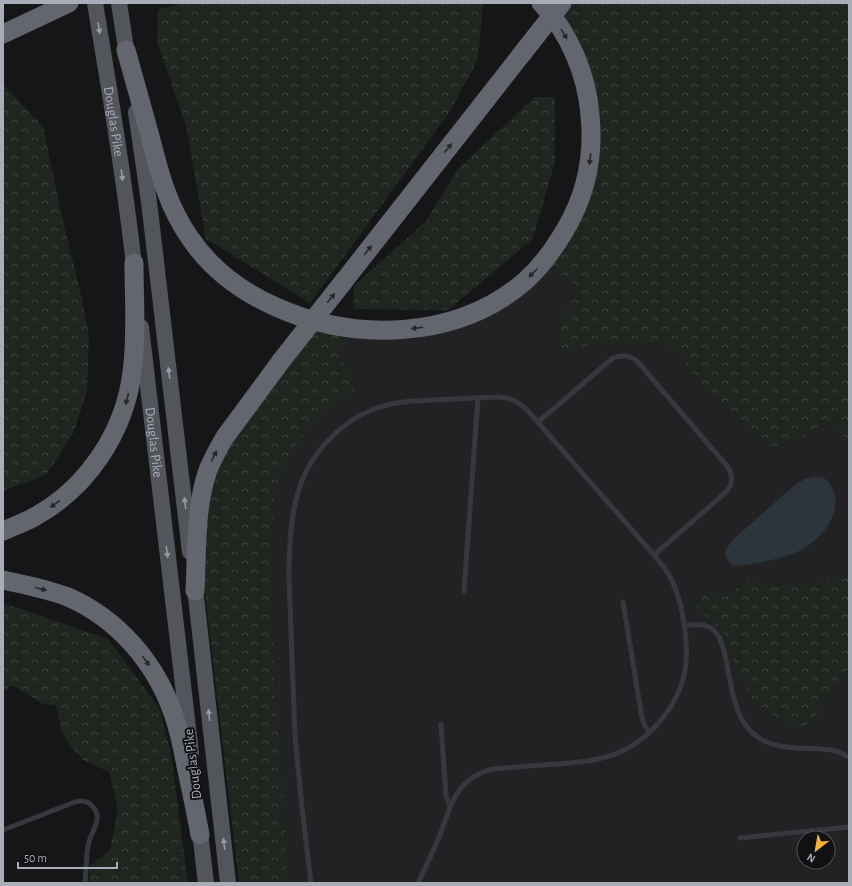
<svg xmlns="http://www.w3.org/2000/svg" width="852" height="886" font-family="'Alegreya Sans',sans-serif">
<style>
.built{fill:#222225;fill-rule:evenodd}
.forest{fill:url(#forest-crowns)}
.water{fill:#2c353c}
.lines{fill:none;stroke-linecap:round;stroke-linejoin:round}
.service{stroke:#37383d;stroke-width:5}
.primary{stroke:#53555c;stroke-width:16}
.motorway{stroke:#63666e;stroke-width:19}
.motorway-bridge{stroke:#63666e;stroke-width:19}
.oneway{fill:#979ba6}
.oneway2{fill:#26262a}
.labels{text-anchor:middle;stroke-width:4;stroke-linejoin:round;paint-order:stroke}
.street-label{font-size:14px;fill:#a8adb8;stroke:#111113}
</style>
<defs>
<pattern id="forest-crowns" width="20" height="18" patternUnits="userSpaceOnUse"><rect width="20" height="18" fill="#1e261f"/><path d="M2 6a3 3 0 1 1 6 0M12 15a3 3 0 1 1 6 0" fill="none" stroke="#3c433d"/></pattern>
</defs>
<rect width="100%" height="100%" fill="#161618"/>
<path class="built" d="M 546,261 L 578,288 L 561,325 L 563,351 L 610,342 L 662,344 L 676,348 L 691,373 L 705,388 L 760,436 L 773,448 L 802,438 L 817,428 L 834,421 L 849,444 L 849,576 L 798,586 L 783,586 L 750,579 L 724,597 L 703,595 L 695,605 L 699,610 L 724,632 L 735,664 L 752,699 L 842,674 L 849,669 L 849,883 L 291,883 L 287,878 L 285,831 L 281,816 L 284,804 L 275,690 L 270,580 L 274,496 L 284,462 L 316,419 L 358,388 L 352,377 L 341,360 L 343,326 L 472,315 ZM 804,838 L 828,838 L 828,862 L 804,862 Z"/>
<g class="forest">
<path d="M 179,3 L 483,3 L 478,59 L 451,110 L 310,303 L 206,239 L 186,126 L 157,42 L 158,10 Z"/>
<path d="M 563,3 L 849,3 L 849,444 L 833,421 L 817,428 L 802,438 L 773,448 L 760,436 L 705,388 L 691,373 L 676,348 L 662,344 L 610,342 L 563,351 L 559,337 L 561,325 L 578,288 L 546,261 L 595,136 L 555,15 Z"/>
<path d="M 3,84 L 43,127 L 63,221 L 82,299 L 89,336 L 87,390 L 74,432 L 46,475 L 3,491 Z"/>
<path d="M 534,97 L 553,97 L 555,99 L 555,161 L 533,239 L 448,310 L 353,309 L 354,286 L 426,221 L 458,169 Z"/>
<path d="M 316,321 L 343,326 L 341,360 L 352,377 L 358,388 L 316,419 L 284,462 L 274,496 L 270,580 L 275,690 L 284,804 L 281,816 L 285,831 L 287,878 L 291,883 L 239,883 L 200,549 L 220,450 Z"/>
<path d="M 849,576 L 849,669 L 842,674 L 815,717 L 801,730 L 775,717 L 752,699 L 735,664 L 724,632 L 699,610 L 695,605 L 703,595 L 724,597 L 750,579 L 783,586 L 798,586 Z"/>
<path d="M 3,603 L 108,639 L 159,708 L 171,753 L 188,883 L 89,883 L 89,867 L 110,850 L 118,808 L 109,772 L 83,760 L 70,745 L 62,732 L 56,706 L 41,703 L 12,685 L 3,693 Z"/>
</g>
<path class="water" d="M 814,477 C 816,477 821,477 823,478 C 829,480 832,487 834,492 C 841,516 821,539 801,550 C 788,557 772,560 757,563 C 750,564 739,567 733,565 C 728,563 726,557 725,552 L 729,545 L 736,537 L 796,484 L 805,479 Z"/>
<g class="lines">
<g class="service">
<path d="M 538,422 L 613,358 C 622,355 629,355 637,361 L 727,466 C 734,476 733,484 726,492 L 654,555"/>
<path d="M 464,591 L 478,398"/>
<path d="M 623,602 L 642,718 L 644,724 L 649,732"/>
<path d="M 685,626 C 693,625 701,623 709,627 C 736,640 720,714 759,738 C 779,751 808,747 831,750 L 839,752 L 849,757"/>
<path d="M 441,724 L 446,796 L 450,807"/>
<path d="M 3,830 L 75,802 C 82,800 88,801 92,806 C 105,818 90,832 88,846 C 86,858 86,871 85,883"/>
<path d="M 740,838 L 849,827"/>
<path d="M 311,883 L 302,808 L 295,736 L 289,577 C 289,549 290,519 298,492 C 309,455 338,423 374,409 C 387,404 400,402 413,401 L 495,397 C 508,396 518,401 528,411 L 654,555 C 660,562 666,569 670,577 C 677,590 681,604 683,617 C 686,635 688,653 685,671 C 678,707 649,741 615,754 C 597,761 578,762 559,764 C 537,765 515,767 493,769 C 475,773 461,784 453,801 C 448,811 445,822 441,832 C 434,850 426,866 418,883"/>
</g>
<g class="primary">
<path id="s1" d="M 95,3 C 110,93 125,183 135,274"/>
<path d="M 119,3 L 128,62"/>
<path d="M 136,112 L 149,202 L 190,552"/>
<path id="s2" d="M 141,327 L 191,753"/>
<path d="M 194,579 L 228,883"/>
<path d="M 199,824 L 206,883"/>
</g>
<g class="motorway">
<path d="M 3,34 L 69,3"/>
<path d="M 126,50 C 134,78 142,107 150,136 C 159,172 168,207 190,238 C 211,269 242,292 276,307 C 354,342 456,340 524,282 C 541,267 554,249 565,230 C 586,195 594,155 590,115 C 587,75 569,32 541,3"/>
<path d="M 344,281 L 521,55"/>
<path d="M 3,531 C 14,526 26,522 36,516 C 88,487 125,431 132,372 C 137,336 134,299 134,263"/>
<path d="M 3,580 C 25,585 47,589 68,597 C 118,619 155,662 173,713 C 179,730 183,749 186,766 C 191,789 196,812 200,835"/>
<path d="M 195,591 C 197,552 195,510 207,473 C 211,461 218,449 225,437 L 281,361"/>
</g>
<g class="motorway-bridge">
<path d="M 521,55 L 562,3"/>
<path d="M 281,361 L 344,281"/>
</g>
</g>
<defs><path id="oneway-solid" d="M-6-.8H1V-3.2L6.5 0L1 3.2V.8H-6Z"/></defs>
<g class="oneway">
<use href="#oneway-solid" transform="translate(99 28) rotate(81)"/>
<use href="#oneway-solid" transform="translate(122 175) rotate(82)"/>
<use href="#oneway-solid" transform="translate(169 373) rotate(-97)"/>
<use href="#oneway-solid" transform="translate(185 503) rotate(-97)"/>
<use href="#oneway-solid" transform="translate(167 552) rotate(83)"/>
<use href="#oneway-solid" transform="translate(209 715) rotate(-97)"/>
<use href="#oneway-solid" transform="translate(224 844) rotate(-97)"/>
</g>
<g class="oneway2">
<use href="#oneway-solid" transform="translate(564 34) rotate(59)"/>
<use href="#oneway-solid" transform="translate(448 148) rotate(-52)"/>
<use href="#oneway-solid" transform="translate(590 159) rotate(97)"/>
<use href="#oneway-solid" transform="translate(368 250) rotate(-52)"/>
<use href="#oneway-solid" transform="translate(533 273) rotate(135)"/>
<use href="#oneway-solid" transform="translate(331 298) rotate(-52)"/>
<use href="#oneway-solid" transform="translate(417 328) rotate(173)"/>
<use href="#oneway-solid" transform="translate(127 399) rotate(105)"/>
<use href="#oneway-solid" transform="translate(214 456) rotate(-64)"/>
<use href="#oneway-solid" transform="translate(55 504) rotate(144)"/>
<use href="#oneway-solid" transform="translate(41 589) rotate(14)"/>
<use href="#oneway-solid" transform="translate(146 661) rotate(55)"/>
</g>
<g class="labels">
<g class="street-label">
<text dy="5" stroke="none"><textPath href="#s1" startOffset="120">Douglas Pike</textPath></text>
<text dy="5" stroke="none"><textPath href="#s2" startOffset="116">Douglas Pike</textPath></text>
<text transform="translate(192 764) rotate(-97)" y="5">Douglas Pike</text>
</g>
</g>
<rect width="852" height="886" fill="none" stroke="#a8adb8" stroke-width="8"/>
<g transform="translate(816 850) rotate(211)"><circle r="19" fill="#111113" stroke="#4d4f55"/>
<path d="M0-3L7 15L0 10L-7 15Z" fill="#f2b134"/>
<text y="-6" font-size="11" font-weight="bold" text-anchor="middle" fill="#a8adb8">N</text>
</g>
<path d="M18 862v6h99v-6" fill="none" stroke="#a8adb8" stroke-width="2"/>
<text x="24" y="862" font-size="12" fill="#a8adb8" stroke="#111113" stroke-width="3" paint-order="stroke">50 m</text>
</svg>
